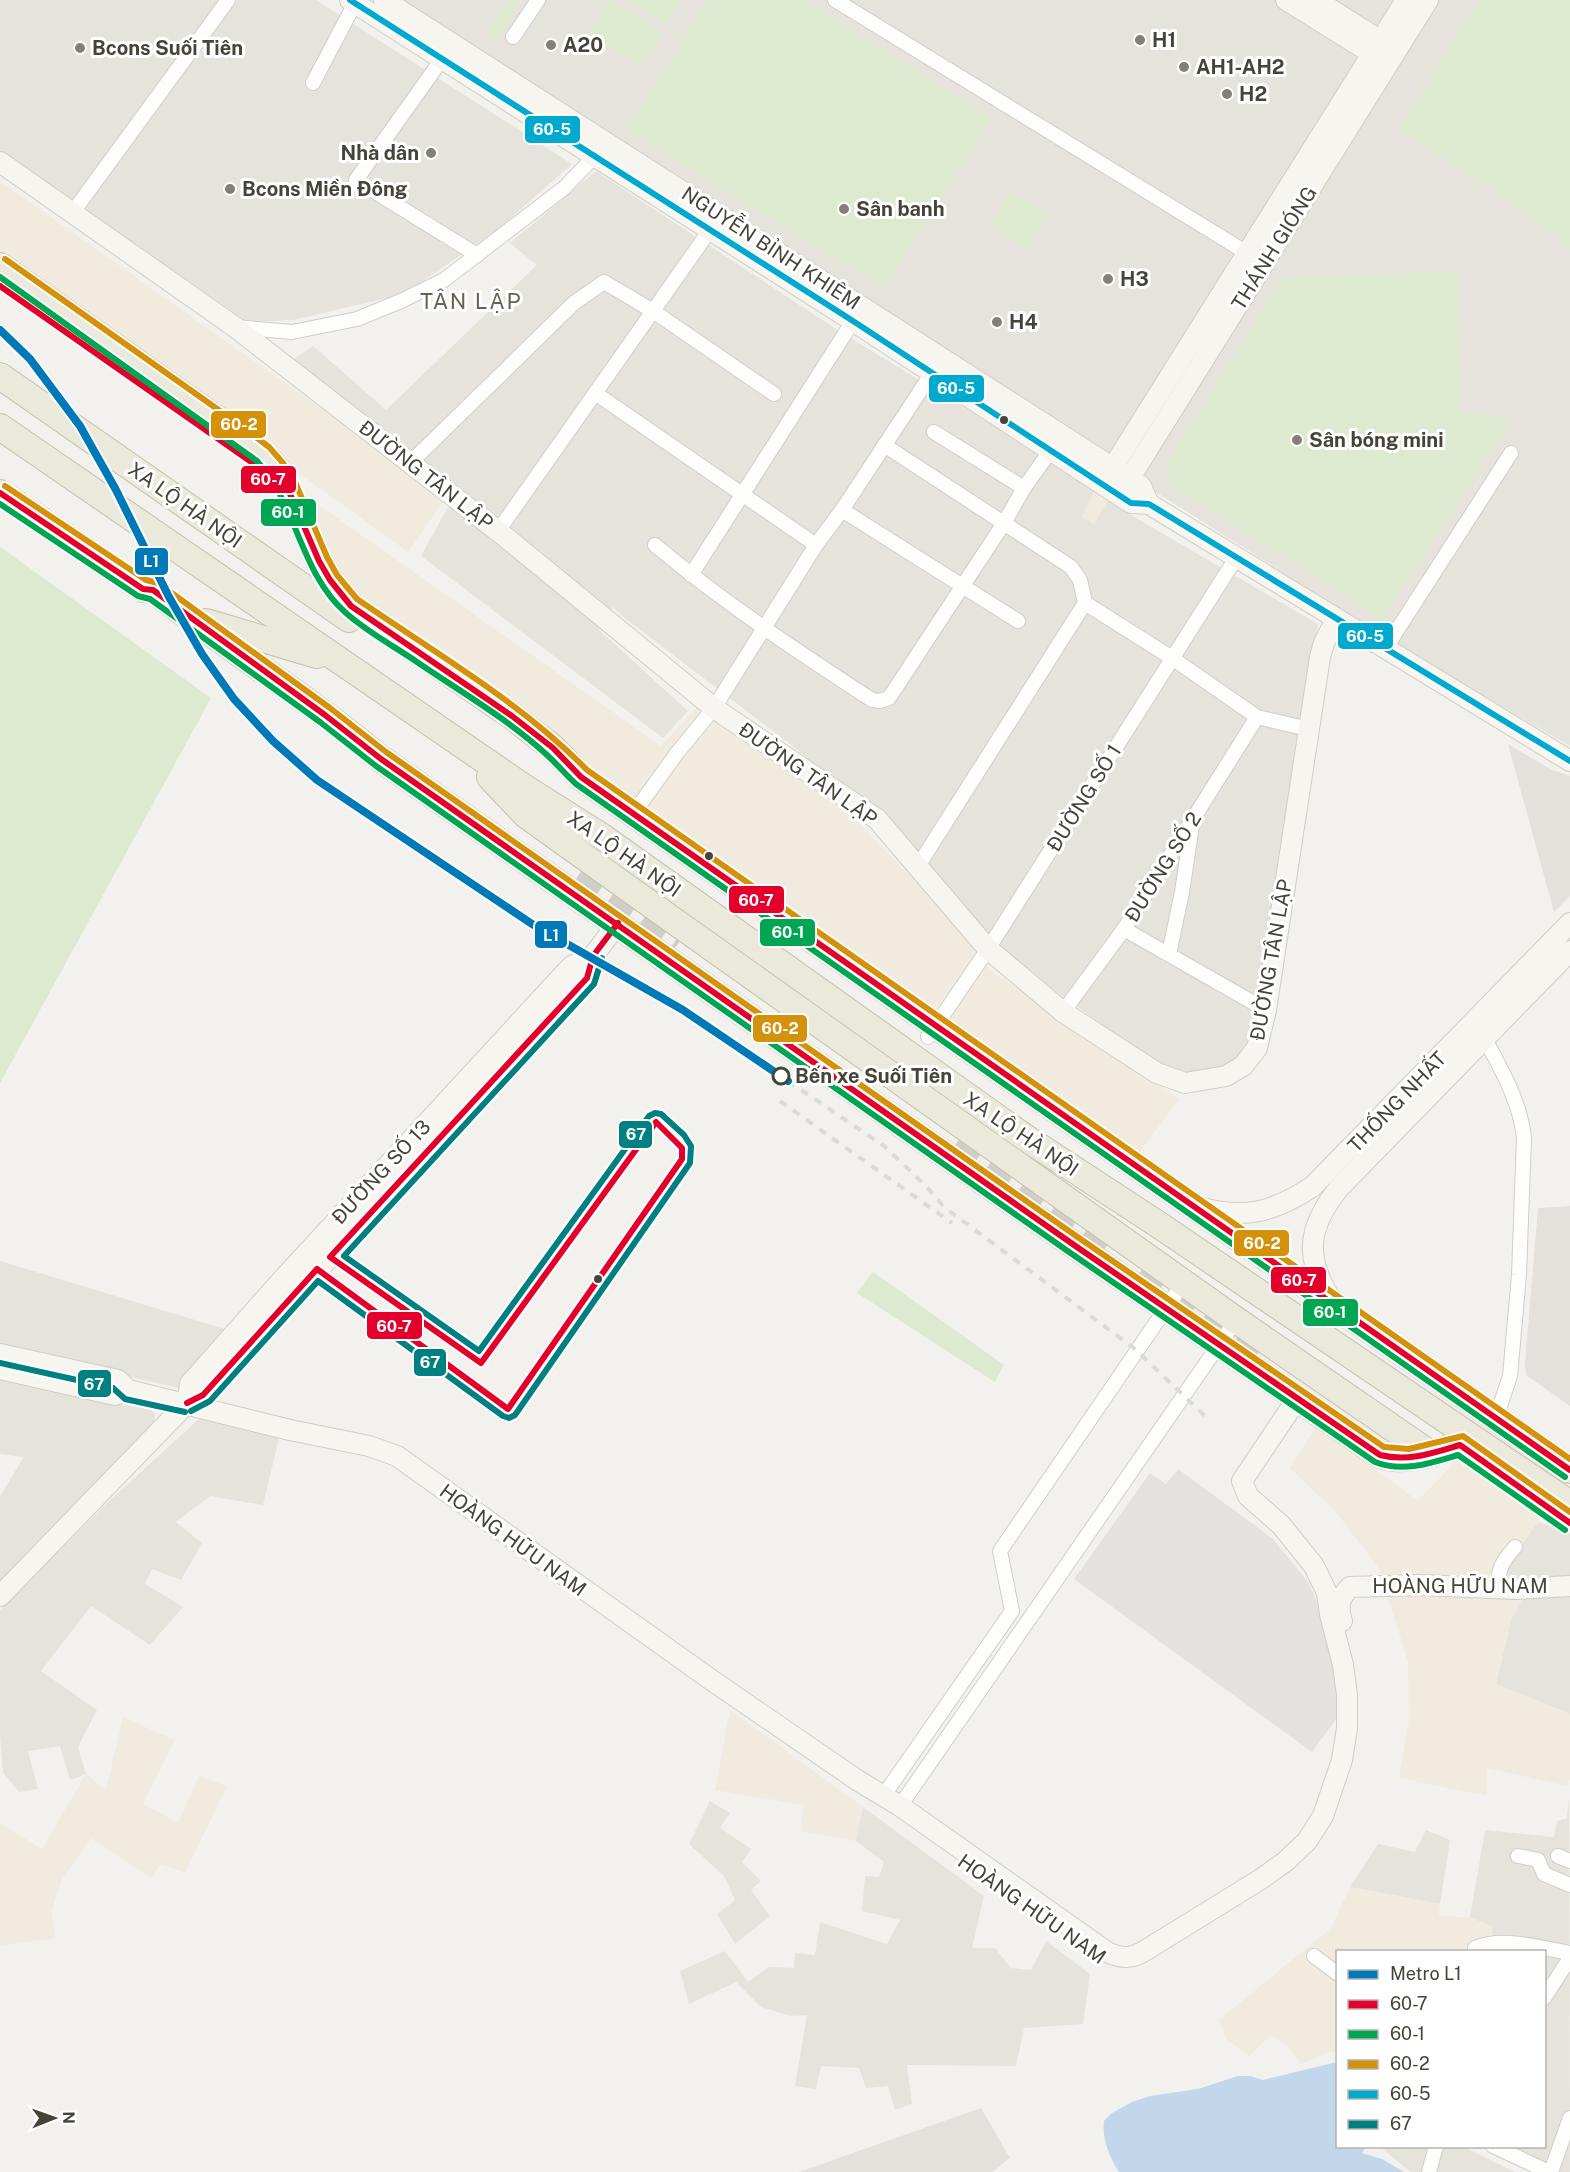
<svg xmlns="http://www.w3.org/2000/svg" width="1570" height="2172" font-family="'Public Sans',sans-serif">
<style>
.residential{fill:#e5e3db}
.commercial{fill:#f0ebde}
.industrial{fill:#e4e1dd}
.green{fill:#ddeacf}
.parking{fill:#e4e2de}
.water{fill:#c2d7ec}
.lines{fill:none;stroke-linecap:round;stroke-linejoin:round}
.highway-tunnel{stroke:#d0cec9;stroke-width:26;stroke-dasharray:26 13;stroke-linecap:butt}
.street-casing{stroke:#d0cfcb;stroke-width:16}
.secondary-casing{stroke:#d0cec4;stroke-width:22}
.highway-casing{stroke:#c7c0aa;stroke-width:28}
.street{stroke:#fdfdfc;stroke-width:14}
.secondary{stroke:#f6f5f0;stroke-width:20}
.highway{stroke:#ebe8dc;stroke-width:26}
.rail{stroke:#dadad9;stroke-width:4;stroke-dasharray:8 8;stroke-linecap:butt}
.bus-1-casing{stroke:#fff;stroke-width:10}
.bus-2-casing{stroke:#fff;stroke-width:10}
.bus-3-casing{stroke:#fff;stroke-width:10}
.bus-4-casing{stroke:#fff;stroke-width:10}
.bus-5-casing{stroke:#fff;stroke-width:10}
.bus-1{stroke:#e4002b;stroke-width:6}
.bus-2{stroke:#00a651;stroke-width:6}
.bus-3{stroke:#d4920b;stroke-width:6}
.bus-4{stroke:#00a9ce;stroke-width:6}
.bus-5{stroke:#008080;stroke-width:6}
.metro-1-casing{stroke:#fff;stroke-width:12}
.metro-1{stroke:#0079b8;stroke-width:8}
.poi-dot{fill:#848078;stroke:#fff;stroke-width:2}
.bus-dot{fill:#484339;stroke:#fff;stroke-width:2}
.stop-dot{fill:#fff;stroke:#484339;stroke-width:3}
.labels{text-anchor:middle;stroke-width:6;stroke-linejoin:round;paint-order:stroke}
.poi-label{font-size:20px;font-weight:bold;fill:#484339;stroke:#fff;text-anchor:start}
.street-label{font-size:20px;fill:#484339;stroke:#fff}
.stop-label{font-size:20px;font-weight:bold;fill:#484339;stroke:#fff;text-anchor:start}
.quarter-label{font-size:22px;letter-spacing:1.5px;fill:#6a6251;stroke:#fff}
.line-badge{stroke:#fff;stroke-width:2}
.badge-label{font-size:16px;text-anchor:middle;font-weight:bold;fill:#fff}
</style>
<rect width="100%" height="100%" fill="#f2f1ed"/>
<g class="residential">
<path d="M 0,0 L 316,0 L 572,164 L 497,230 L 404,294 L 293,320 L 248,322 L 0,150 Z"/>
<path d="M 388,0 L 1570,0 L 1570,746 L 1409,652 L 1083,446 Z"/>
<path d="M 596,171 L 839,331 L 973,413 L 1136,518 L 1318,624 L 1263,1029 L 1253,1054 L 1193,1079 L 1164,1069 L 1003,953 L 917,850 L 794,747 L 622,616 L 613,607 L 598,629 L 688,711 L 663,738 L 421,556 L 459,487 L 290,362 L 313,346 L 386,410 L 537,265 L 510,243 Z"/>
<path d="M 0,1261 L 205,1323 L 231,1331 L 192,1391 L 0,1347 Z"/>
<path d="M 0,1370 L 143,1399 L 155,1415 L 153,1435 L 41,1539 L 0,1584 L 0,1496 L 24,1457 L 0,1454 Z"/>
<path d="M 200,1418 L 279,1438 L 263,1505 L 210,1496 L 176,1522 L 202,1543 L 181,1580 L 152,1569 L 145,1584 L 183,1607 L 150,1645 L 91,1606 L 41,1671 L 97,1710 L 78,1747 L 86,1774 L 70,1780 L 60,1746 L 28,1751 L 38,1789 L 19,1792 L 3,1772 L 0,1737 L 0,1610 L 107,1503 Z"/>
<path d="M 1538,1522 L 1570,1533 L 1570,1714 L 1496,1684 L 1511,1620 L 1531,1584 L 1505,1576 L 1507,1566 Z"/>
<path d="M 1569,1795 L 1570,2172 L 1561,2172 L 1509,2147 L 1544,2146 L 1544,1952 L 1493,1951 L 1492,1926 L 1470,1918 L 1485,1830 L 1554,1837 L 1557,1821 L 1567,1818 Z"/>
<path d="M 710,1801 L 730,1813 L 720,1828 L 751,1849 L 742,1862 L 761,1881 L 751,1890 L 770,1916 L 735,1944 L 717,1914 L 735,1900 L 724,1876 L 689,1844 Z"/>
<path d="M 863,1807 L 984,1896 L 972,1948 L 995,1948 L 1011,1968 L 1031,1970 L 1046,1941 L 1090,1974 L 1083,2024 L 1024,2028 L 1016,2066 L 907,2065 L 912,2104 L 895,2110 L 888,2086 L 866,2088 L 859,2068 L 821,2066 L 816,2089 L 795,2086 L 807,2015 L 791,2016 L 761,2007 L 736,1982 L 689,2004 L 680,1971 L 725,1951 L 748,1982 L 769,1967 L 794,1968 L 795,1953 L 815,1955 L 820,1922 L 887,1944 L 900,1920 L 862,1911 L 865,1876 L 879,1877 L 884,1862 L 856,1841 Z"/>
<path d="M 1426,1830 L 1450,1840 L 1440,1904 L 1350,1887 L 1378,1844 L 1415,1852 Z"/>
<path d="M 1440,2146 L 1464,2147 L 1515,2172 L 1433,2172 Z"/>
<path d="M 1380,2147 L 1431,2147 L 1425,2172 L 1411,2172 Z"/>
</g>
<g class="commercial">
<path d="M 0,181 L 446,497 L 408,552 L 0,257 Z"/>
<path d="M 1098,483 L 1111,495 L 1094,525 L 1082,517 Z"/>
<path d="M 316,503 L 661,746 L 697,707 L 852,816 L 934,900 L 990,970 L 1179,1099 L 1140,1152 L 959,1029 L 647,807 L 495,695 L 357,598 L 330,570 L 301,504 Z"/>
<path d="M 1316,1426 L 1418,1501 L 1463,1453 L 1541,1510 L 1538,1522 L 1507,1566 L 1505,1576 L 1531,1584 L 1511,1620 L 1496,1684 L 1570,1714 L 1570,1779 L 1567,1786 L 1487,1768 L 1487,1796 L 1399,1778 L 1409,1720 L 1408,1661 L 1378,1567 L 1335,1511 L 1290,1468 Z"/>
<path d="M 730,1710 L 863,1807 L 856,1841 L 800,1831 L 804,1805 L 715,1790 Z"/>
<path d="M 123,1717 L 175,1740 L 143,1804 L 178,1823 L 199,1776 L 227,1786 L 185,1873 L 160,1864 L 151,1878 L 91,1838 L 62,1879 L 51,1913 L 55,1938 L 0,1946 L 0,1823 L 42,1849 L 86,1774 L 106,1790 Z"/>
<path d="M 1350,1887 L 1440,1904 L 1439,1915 L 1470,1918 L 1492,1926 L 1493,1951 L 1338,1952 L 1337,2051 L 1328,2052 L 1301,2064 L 1288,2046 L 1270,2035 L 1249,2056 L 1226,2039 L 1219,2020 L 1331,1928 Z"/>
</g>
<g class="industrial">
<path d="M 1508,744 L 1550,769 L 1570,776 L 1570,896 L 1554,912 Z"/>
<path d="M 1570,1206 L 1570,1406 L 1526,1375 L 1525,1363 L 1538,1208 Z"/>
<path d="M 981,2108 L 1010,2158 L 992,2172 L 799,2172 Z"/>
</g>
<g class="green">
<path d="M 507,0 L 521,0 L 497,41 L 486,34 Z"/>
<path d="M 609,0 L 662,33 L 642,67 L 587,33 Z"/>
<path d="M 625,0 L 681,0 L 666,25 Z"/>
<path d="M 708,0 L 805,0 L 991,119 L 884,288 L 626,130 Z"/>
<path d="M 1479,0 L 1570,0 L 1570,248 L 1497,192 L 1399,129 Z"/>
<path d="M 1010,192 L 1050,213 L 1029,249 L 989,226 Z"/>
<path d="M 1457,271 L 1461,412 L 1512,419 L 1382,619 L 1170,484 L 1168,462 L 1283,278 Z"/>
<path d="M 0,547 L 211,698 L 0,1083 Z"/>
<path d="M 873,1272 L 1004,1365 L 995,1382 L 857,1293 Z"/>
</g>
<path class="parking" d="M 1178,1469 L 1272,1538 L 1309,1583 L 1322,1615 L 1339,1684 L 1337,1718 L 1312,1752 L 1074,1579 L 1150,1473 L 1166,1484 Z"/>
<path class="water" d="M 1337,2062 L 1338,2146 L 1366,2147 L 1362,2153 L 1382,2159 L 1404,2172 L 1119,2172 C 1109,2156 1102,2139 1104,2121 L 1112,2113 L 1132,2102 L 1150,2096 L 1198,2089 L 1238,2076 L 1250,2076 L 1263,2080 Z"/>
<g class="lines">
<g class="highway-tunnel">
<path d="M 576,879 L 675,948"/>
<path d="M 956,1144 L 1115,1256"/>
<path d="M 1139,1274 L 1260,1357"/>
</g>
<g class="street-casing">
<g id="street">
<path d="M 835,0 L 1247,253"/>
<path d="M 513,37 L 538,0"/>
<path d="M 442,59 L 356,180 L 477,255"/>
<path d="M 313,83 L 355,3"/>
<path d="M 73,212 L 228,0"/>
<path d="M 235,327 L 292,332 L 357,319 L 401,301 L 444,280 L 564,188 L 595,156"/>
<path d="M 595,393 L 816,545"/>
<path d="M 934,432 L 1024,488"/>
<path d="M 884,445 L 1071,567 L 1080,580 L 1085,603 L 1172,658 L 1257,717 L 1308,729"/>
<path d="M 410,463 L 574,303 L 604,282 L 653,311 L 774,394"/>
<path d="M 842,510 L 1018,621"/>
<path d="M 498,531 L 710,230"/>
<path d="M 655,545 C 724,603 797,651 872,700 L 880,701 L 889,698 L 1004,523 L 1024,488 L 1051,450"/>
<path d="M 691,575 L 853,321"/>
<path d="M 1385,649 L 1511,453"/>
<path d="M 633,814 L 677,753 L 714,708 L 816,545 L 842,510 L 932,373"/>
<path d="M 918,866 L 1085,603"/>
<path d="M 1124,929 L 1266,1010"/>
<path d="M 1169,954 L 1182,892 L 1192,826"/>
<path d="M 1063,1012 L 1124,929 L 1257,717"/>
<path d="M 928,1037 L 988,949 L 1236,558"/>
<path d="M 1485,1039 C 1502,1071 1520,1101 1524,1138 L 1519,1275 L 1510,1376 L 1495,1421"/>
<path d="M 1497,1588 C 1499,1568 1501,1563 1515,1547"/>
<path d="M 884,1795 L 1012,1611 L 1000,1551 L 1184,1282"/>
<path d="M 900,1806 L 1236,1320"/>
<path d="M 1518,1856 L 1538,1860 L 1544,1874 L 1570,1885"/>
<path d="M 1558,1856 L 1570,1861"/>
<path d="M 1475,1952 L 1475,1948 C 1504,1936 1540,1948 1570,1953"/>
<path d="M 1314,1956 L 1338,1974"/>
<path d="M 1544,1998 L 1570,1958"/>
<path d="M 1493,2146 L 1549,2172"/>
<path d="M 1429,2172 L 1436,2146"/>
<path d="M 1551,2172 L 1570,2118"/>
</g>
</g>
<g class="secondary-casing">
<g id="secondary">
<path d="M 350,0 L 853,321 L 1131,503 L 1149,504 L 1570,761"/>
<path d="M 384,0 L 1141,486 L 1149,504"/>
<path d="M 1286,0 L 1384,61"/>
<path d="M 1316,0 L 1392,48"/>
<path d="M 0,162 L 235,327 L 498,531 L 714,708 L 877,819 L 988,949 L 1063,1012 L 1157,1073 L 1185,1083 L 1226,1076 L 1243,1066 L 1257,1048 L 1266,1010 L 1320,657 L 1324,643 L 1336,619"/>
<path d="M 1106,478 L 1406,0"/>
<path d="M 1123,489 L 1428,0"/>
<path d="M 1199,1207 C 1245,1220 1273,1212 1312,1187 L 1570,923"/>
<path d="M 1332,1301 C 1304,1258 1307,1228 1339,1188 L 1570,951"/>
<path d="M 0,1354 L 118,1380 L 128,1390"/>
<path d="M 0,1369 L 115,1395 L 128,1390 L 290,1430 L 369,1446 L 397,1456 L 710,1679 L 857,1780 L 900,1806 L 1107,1952 C 1122,1959 1132,1959 1146,1950 L 1261,1879 L 1286,1861 L 1307,1841 L 1323,1816 L 1342,1760 L 1347,1728 L 1347,1695 L 1343,1665 L 1330,1614 L 1327,1593 L 1314,1566 L 1281,1525 L 1248,1496 L 1242,1481 L 1297,1399"/>
<path d="M 187,1403 L 190,1384 L 282,1280 L 565,973 L 572,966 L 593,956"/>
<path d="M 0,1596 L 187,1403 L 203,1395 L 587,978 L 593,956 L 618,923"/>
<path d="M 1342,1621 C 1337,1606 1340,1597 1350,1587 L 1419,1585 L 1515,1589 L 1570,1586"/>
</g>
</g>
<g class="highway-casing">
<g id="highway">
<path d="M 0,266 L 225,425 L 263,454 L 276,468 L 287,487 L 319,561 L 330,580 L 351,606 L 512,716 L 553,748 L 581,777 L 1570,1470"/>
<path d="M 0,376 L 349,619"/>
<path d="M 0,427 L 525,788 L 601,836 L 1026,1138 L 1159,1225 L 1570,1504"/>
<path d="M 0,493 L 143,589 L 153,590 C 228,648 308,698 381,759 L 1074,1245 L 1380,1455 C 1406,1464 1434,1452 1460,1445"/>
<path d="M 206,622 L 317,655"/>
<path d="M 490,777 L 526,815 L 639,896 L 1236,1320 L 1429,1453"/>
</g>
</g>
<use href="#street" class="street"/>
<use href="#secondary" class="secondary"/>
<use href="#highway" class="highway"/>
<g class="rail">
<path d="M 788,1081 L 884,1146 L 926,1186 L 944,1207 L 1135,1349 L 1207,1418"/>
<path d="M 780,1101 L 952,1223"/>
</g>
<g class="bus-1-casing">
<g id="bus-1">
<path d="M 0,286 L 257,466 L 278,491 L 287,487 L 319,561 L 330,580 L 351,606 L 512,716 L 553,748 L 581,777 L 1570,1470"/>
<path d="M 0,493 L 143,589 L 153,590 L 325,715 L 381,759 L 1074,1245 L 1380,1455 C 1408,1462 1433,1453 1460,1445 L 1570,1523"/>
<path d="M 187,1403 L 203,1395 L 317,1269 L 508,1409 L 682,1159 L 682,1148 L 656,1122 L 481,1363 L 330,1257 L 587,978 L 593,956 L 618,923"/>
</g>
</g>
<g class="bus-2-casing">
<g id="bus-2">
<path d="M 0,277 L 257,461 C 297,504 300,573 346,613 C 367,632 394,646 417,662 C 461,692 508,719 547,755 C 557,764 566,775 576,784 L 1565,1477"/>
<path d="M 0,504 L 138,596 L 150,599 L 320,722 L 376,766 L 1069,1252 L 1375,1462 C 1403,1473 1431,1463 1458,1455 L 1565,1530"/>
</g>
</g>
<g class="bus-3-casing">
<g id="bus-3">
<path d="M 5,259 L 230,418 L 269,447 L 283,463 L 295,482 L 327,557 L 337,575 L 357,599 C 435,653 521,702 587,770 L 1570,1459"/>
<path d="M 5,486 L 146,580 L 158,583 L 330,708 L 386,752 L 1079,1238 L 1384,1447 L 1409,1449 L 1463,1436 L 1570,1512"/>
</g>
</g>
<g class="bus-4-casing">
<path id="bus-4" d="M 350,0 L 853,321 L 1131,503 L 1149,504 L 1570,761"/>
</g>
<g class="bus-5-casing">
<g id="bus-5">
<path d="M 0,1363 L 113,1388 L 125,1399 L 185,1412"/>
<path d="M 191,1411 L 210,1401 L 318,1281 L 503,1416 L 509,1418 L 515,1415 L 690,1163 L 691,1146 L 684,1135 L 661,1114 L 655,1113 L 649,1116 L 479,1351 L 344,1256 L 594,984 L 602,958"/>
</g>
</g>
<use href="#bus-1" class="bus-1"/>
<use href="#bus-2" class="bus-2"/>
<use href="#bus-3" class="bus-3"/>
<use href="#bus-4" class="bus-4"/>
<use href="#bus-5" class="bus-5"/>
<g class="metro-1-casing">
<path id="metro-1" d="M 0,330 L 30,359 L 80,426 L 116,490 L 169,597 L 202,654 L 234,699 L 273,741 L 317,780 L 532,924 L 683,1010 L 788,1081"/>
</g>
<use href="#metro-1" class="metro-1"/>
</g>
<g class="poi-dot">
<circle cx="1140" cy="40" r="6"/>
<circle cx="551" cy="45" r="6"/>
<circle cx="80" cy="48" r="6"/>
<circle cx="1184" cy="67" r="6"/>
<circle cx="1227" cy="94" r="6"/>
<circle cx="431" cy="153" r="6"/>
<circle cx="230" cy="189" r="6"/>
<circle cx="844" cy="209" r="6"/>
<circle cx="1108" cy="279" r="6"/>
<circle cx="997" cy="322" r="6"/>
<circle cx="1297" cy="440" r="6"/>
</g>
<g class="bus-dot">
<circle cx="1004" cy="420" r="5"/>
<circle cx="709" cy="856" r="5"/>
<circle cx="598" cy="1279" r="5"/>
</g>
<circle class="stop-dot" cx="781" cy="1076" r="8"/>
<g class="labels">
<g class="poi-label">
<text x="1152" y="47">H1</text>
<text x="563" y="52">A20</text>
<text x="92" y="55">Bcons Suối Tiên</text>
<text x="1196" y="74">AH1-AH2</text>
<text x="1239" y="101">H2</text>
<text x="419" y="160" text-anchor="end">Nhà dân</text>
<text x="242" y="196">Bcons Miền Đông</text>
<text x="856" y="216">Sân banh</text>
<text x="1120" y="286">H3</text>
<text x="1009" y="329">H4</text>
<text x="1309" y="447">Sân bóng mini</text>
</g>
<g class="street-label">
<text transform="translate(771 248) rotate(33)" y="7">NGUYỄN BỈNH KHIÊM</text>
<text transform="translate(1274 248) rotate(-58)" y="7">THÁNH GIÓNG</text>
<text transform="translate(426 475) rotate(38)" y="7">ĐƯỜNG TÂN LẬP</text>
<text transform="translate(185 505) rotate(35)" y="7">XA LỘ HÀ NỘI</text>
<text transform="translate(808 774) rotate(35)" y="7">ĐƯỜNG TÂN LẬP</text>
<text transform="translate(1084 798) rotate(-58)" y="7">ĐƯỜNG SỐ 1</text>
<text transform="translate(624 854) rotate(35)" y="7">XA LỘ HÀ NỘI</text>
<text transform="translate(1163 867) rotate(-58)" y="7">ĐƯỜNG SỐ 2</text>
<text transform="translate(1271 960) rotate(-80)" y="7">ĐƯỜNG TÂN LẬP</text>
<text transform="translate(1397 1102) rotate(-46)" y="7">THỐNG NHẤT</text>
<text transform="translate(1021 1134) rotate(34)" y="7">XA LỘ HÀ NỘI</text>
<text transform="translate(381 1172) rotate(-47)" y="7">ĐƯỜNG SỐ 13</text>
<text transform="translate(513 1540) rotate(36)" y="7">HOÀNG HỮU NAM</text>
<text x="1460" y="1593">HOÀNG HỮU NAM</text>
<text transform="translate(1032 1909) rotate(35)" y="7">HOÀNG HỮU NAM</text>
</g>
<g class="stop-label">
<text x="795" y="1083">Bến xe Suối Tiên</text>
</g>
<g class="quarter-label">
<text x="471" y="309">TÂN LẬP</text>
</g>
</g>
<g class="line-badge">
<rect x="524" y="115" width="57" height="29" rx="6" fill="#00a9ce"/>
<rect x="928" y="374" width="57" height="29" rx="6" fill="#00a9ce"/>
<rect x="210" y="410" width="57" height="29" rx="6" fill="#d4920b"/>
<rect x="240" y="465" width="57" height="29" rx="6" fill="#e4002b"/>
<rect x="260" y="498" width="57" height="29" rx="6" fill="#00a651"/>
<rect x="134" y="547" width="35" height="29" rx="6" fill="#0079b8"/>
<rect x="1337" y="622" width="57" height="28" rx="6" fill="#00a9ce"/>
<rect x="728" y="885" width="57" height="29" rx="6" fill="#e4002b"/>
<rect x="759" y="918" width="57" height="29" rx="6" fill="#00a651"/>
<rect x="534" y="920" width="34" height="29" rx="6" fill="#0079b8"/>
<rect x="752" y="1014" width="56" height="29" rx="6" fill="#d4920b"/>
<rect x="618" y="1120" width="35" height="29" rx="6" fill="#008080"/>
<rect x="1233" y="1229" width="57" height="28" rx="6" fill="#d4920b"/>
<rect x="1270" y="1266" width="57" height="28" rx="6" fill="#e4002b"/>
<rect x="1302" y="1298" width="57" height="29" rx="6" fill="#00a651"/>
<rect x="366" y="1311" width="57" height="29" rx="6" fill="#e4002b"/>
<rect x="413" y="1348" width="34" height="29" rx="6" fill="#008080"/>
<rect x="77" y="1369" width="35" height="29" rx="6" fill="#008080"/>
</g>
<g class="badge-label">
<text x="552" y="135">60-5</text>
<text x="956" y="394">60-5</text>
<text x="239" y="430">60-2</text>
<text x="268" y="485">60-7</text>
<text x="288" y="518">60-1</text>
<text x="151" y="567">L1</text>
<text x="1365" y="642">60-5</text>
<text x="756" y="906">60-7</text>
<text x="788" y="938">60-1</text>
<text x="551" y="941">L1</text>
<text x="780" y="1034">60-2</text>
<text x="636" y="1140">67</text>
<text x="1262" y="1249">60-2</text>
<text x="1299" y="1286">60-7</text>
<text x="1330" y="1318">60-1</text>
<text x="394" y="1332">60-7</text>
<text x="430" y="1368">67</text>
<text x="94" y="1390">67</text>
</g>
<rect x="1336" y="1950" width="210" height="198" fill="#ffffff" stroke="#b6b4b0" stroke-width="1.5"/>
<rect x="1348" y="1970" width="30" height="9" fill="#0079b8" stroke="#b6b4b0" stroke-width="1.5"/>
<text x="1390" y="1980" font-size="18" fill="#484339">Metro L1</text>
<rect x="1348" y="2000" width="30" height="9" fill="#e4002b" stroke="#b6b4b0" stroke-width="1.5"/>
<text x="1390" y="2010" font-size="18" fill="#484339">60-7</text>
<rect x="1348" y="2030" width="30" height="9" fill="#00a651" stroke="#b6b4b0" stroke-width="1.5"/>
<text x="1390" y="2040" font-size="18" fill="#484339">60-1</text>
<rect x="1348" y="2060" width="30" height="9" fill="#d4920b" stroke="#b6b4b0" stroke-width="1.5"/>
<text x="1390" y="2070" font-size="18" fill="#484339">60-2</text>
<rect x="1348" y="2090" width="30" height="9" fill="#00a9ce" stroke="#b6b4b0" stroke-width="1.5"/>
<text x="1390" y="2100" font-size="18" fill="#484339">60-5</text>
<rect x="1348" y="2120" width="30" height="9" fill="#008080" stroke="#b6b4b0" stroke-width="1.5"/>
<text x="1390" y="2130" font-size="18" fill="#484339">67</text>
<g transform="translate(54 2118) rotate(89)" stroke="#ffffff" stroke-width="4.5" paint-order="stroke">
<path d="M0-4.5L10 22L0 15L-10 22Z" fill="#484339"/>
<text y="-9" font-size="16" font-weight="bold" text-anchor="middle" fill="#484339">N</text>
</g>
</svg>
